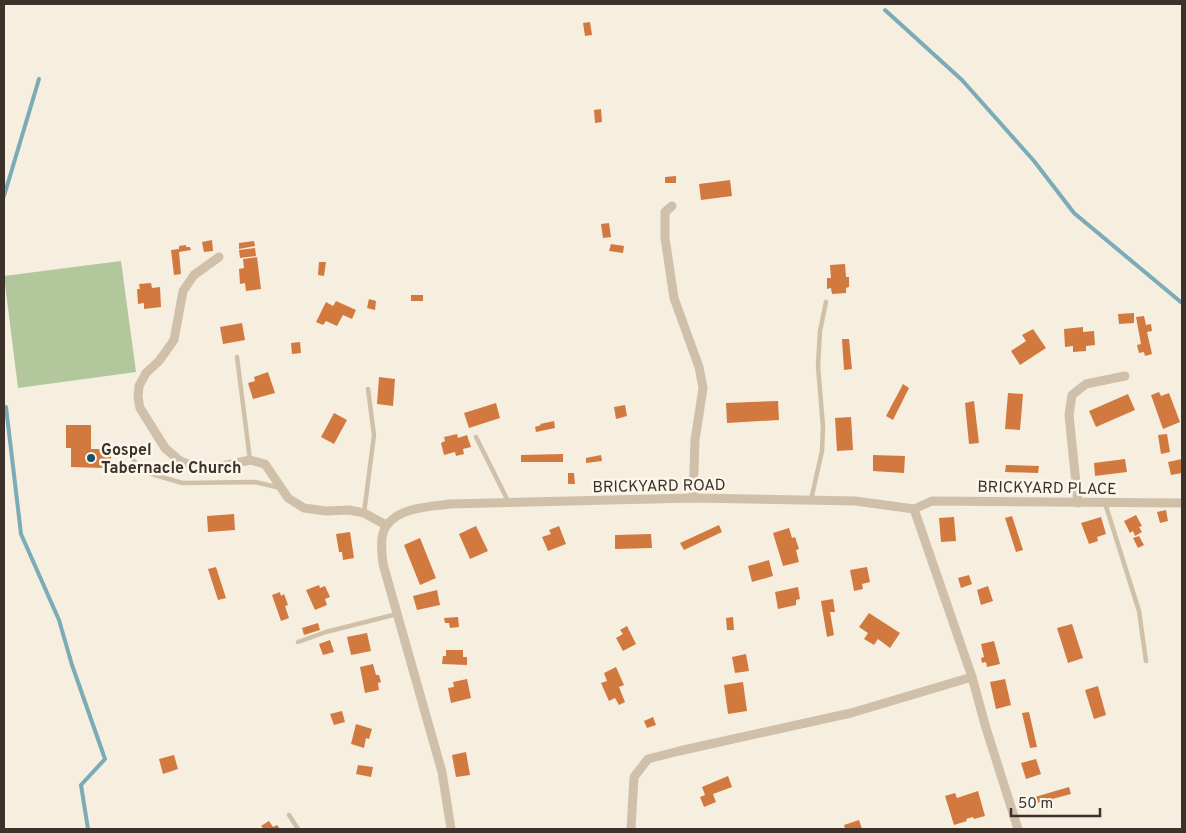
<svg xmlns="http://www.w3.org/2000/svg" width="1186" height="833" font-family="Overpass,sans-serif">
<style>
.green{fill:#b3c79d}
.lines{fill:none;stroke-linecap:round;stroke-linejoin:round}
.stream{stroke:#7babb6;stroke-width:4}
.building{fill:#d27940}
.lane{stroke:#d0c0a9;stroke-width:4.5}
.street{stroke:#d0c0a9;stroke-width:9}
.poi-dot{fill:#1a5363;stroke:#fcf7ed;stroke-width:2}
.labels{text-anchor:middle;stroke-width:5;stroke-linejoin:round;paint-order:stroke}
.poi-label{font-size:16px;font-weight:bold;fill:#3c322a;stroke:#fcf7ed;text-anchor:start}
.street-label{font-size:16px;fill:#3c322a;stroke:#fcf7ed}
</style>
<rect width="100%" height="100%" fill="#f6eedf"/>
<path class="green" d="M 121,261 L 136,372 L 18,388 L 4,276 Z"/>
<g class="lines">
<g class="stream">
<path d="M 885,10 L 962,80 L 1034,161 L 1074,213 L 1182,303"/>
<path d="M 4,196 L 39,79"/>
<path d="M 6,407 L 21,534 L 59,620 L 72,665 L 105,759 L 81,785 L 88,829"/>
</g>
</g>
<g class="building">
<path d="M 590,22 L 592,35 L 585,36 L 583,23 Z"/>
<path d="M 601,109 L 602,122 L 595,123 L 594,110 Z"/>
<path d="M 676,176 L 676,183 L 665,183 L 665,177 Z"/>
<path d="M 730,180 L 732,196 L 701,200 L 699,184 Z"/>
<path d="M 609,223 L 611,237 L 603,238 L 601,224 Z"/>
<path d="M 212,240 L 213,251 L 204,252 L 202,242 Z"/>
<path d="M 254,241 L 255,246 L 239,249 L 239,243 Z"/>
<path d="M 611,244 L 624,246 L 623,253 L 609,251 Z"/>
<path d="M 186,245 L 186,247 L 190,247 L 191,250 L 179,252 L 181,274 L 174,275 L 171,250 L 179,249 L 179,246 Z"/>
<path d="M 255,248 L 256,256 L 240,258 L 239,250 Z"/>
<path d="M 257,257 L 261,289 L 246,291 L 245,283 L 240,284 L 239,269 L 244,268 L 243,259 Z"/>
<path d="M 319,262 L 326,262 L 324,276 L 318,275 Z"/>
<path d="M 845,264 L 846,277 L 849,277 L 849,287 L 846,288 L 846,293 L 832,294 L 831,288 L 827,289 L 827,278 L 831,278 L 830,265 Z"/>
<path d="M 151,283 L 152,288 L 160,287 L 161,307 L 144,309 L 144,303 L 138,304 L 137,289 L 140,289 L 139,284 Z"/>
<rect x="411" y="295" width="12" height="6"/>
<path d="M 369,299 L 376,301 L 375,310 L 367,308 Z"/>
<path d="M 336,301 L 356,310 L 352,319 L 343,315 L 337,326 L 326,321 L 323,325 L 316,322 L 326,302 L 333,306 Z"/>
<path d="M 1134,313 L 1134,323 L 1119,324 L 1118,314 Z"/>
<path d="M 1144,316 L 1146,325 L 1151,324 L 1152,331 L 1147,332 L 1152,354 L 1145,356 L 1144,352 L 1139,353 L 1137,345 L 1141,344 L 1136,317 Z"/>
<path d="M 242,323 L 245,340 L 223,344 L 220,327 Z"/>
<path d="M 1083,327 L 1083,332 L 1094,331 L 1095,345 L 1086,346 L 1086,351 L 1073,352 L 1073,346 L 1065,347 L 1064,329 Z"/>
<path d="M 1033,329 L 1046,348 L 1020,365 L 1011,351 L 1026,341 L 1022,335 Z"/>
<path d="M 842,339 L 849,339 L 852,369 L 844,370 Z"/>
<path d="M 300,342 L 301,353 L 292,354 L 291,343 Z"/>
<path d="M 268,372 L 275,393 L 253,399 L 248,383 L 255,381 L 254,377 Z"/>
<path d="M 379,377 L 395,379 L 393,406 L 377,404 Z"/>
<path d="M 903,384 L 909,388 L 893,420 L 886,416 Z"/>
<path d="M 1159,392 L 1161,396 L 1169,393 L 1180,422 L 1163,429 L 1151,395 Z"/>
<path d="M 1008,393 L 1023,394 L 1020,430 L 1005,429 Z"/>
<path d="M 1128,394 L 1135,410 L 1096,427 L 1089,411 Z"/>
<path d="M 778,401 L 779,420 L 727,423 L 726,403 Z"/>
<path d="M 974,401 L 979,443 L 969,444 L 965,403 Z"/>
<path d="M 496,403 L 500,418 L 469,428 L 464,413 Z"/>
<path d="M 625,405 L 627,416 L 616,419 L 614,407 Z"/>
<path d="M 334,413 L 347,420 L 334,444 L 321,437 Z"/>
<path d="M 851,417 L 853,450 L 837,451 L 835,418 Z"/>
<path d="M 554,421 L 555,428 L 536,432 L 535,427 L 541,425 L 540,424 Z"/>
<path d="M 66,425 L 91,425 L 91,449 L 105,449 L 105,452 L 111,452 L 111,464 L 104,464 L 104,468 L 71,467 L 71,448 L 66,448 Z"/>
<path d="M 457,434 L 458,438 L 467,435 L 471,447 L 463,449 L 464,454 L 456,456 L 455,452 L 444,455 L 441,443 L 445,441 L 444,437 Z"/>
<path d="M 1167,434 L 1170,452 L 1161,454 L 1158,435 Z"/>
<path d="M 563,454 L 563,462 L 521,462 L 521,455 Z"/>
<path d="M 601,455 L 602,461 L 586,463 L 586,458 Z"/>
<path d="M 873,455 L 905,456 L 904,473 L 873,471 Z"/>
<path d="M 1125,459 L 1127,472 L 1095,476 L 1094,463 Z"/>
<path d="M 1182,459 L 1182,473 L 1171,475 L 1168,462 Z"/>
<path d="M 1006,465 L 1039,466 L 1038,473 L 1005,472 Z"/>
<path d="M 568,473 L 574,473 L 575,484 L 568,484 Z"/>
<path d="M 1166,510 L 1168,521 L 1160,523 L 1157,512 Z"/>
<path d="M 234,514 L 235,530 L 208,532 L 207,516 Z"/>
<path d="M 1136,515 L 1142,526 L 1139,527 L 1142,532 L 1135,536 L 1133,531 L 1130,533 L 1124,521 Z"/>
<path d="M 1012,516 L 1023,550 L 1016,552 L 1005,518 Z"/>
<path d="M 954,517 L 956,541 L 941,542 L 939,518 Z"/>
<path d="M 1101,517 L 1106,534 L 1097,537 L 1098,541 L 1089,544 L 1081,523 Z"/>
<path d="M 719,525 L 722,532 L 684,550 L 680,543 Z"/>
<path d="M 476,526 L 488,551 L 470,559 L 459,534 Z"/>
<path d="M 559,526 L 566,544 L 548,551 L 542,537 L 551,534 L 549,530 Z"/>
<path d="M 789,528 L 792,538 L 795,537 L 799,549 L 796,550 L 799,562 L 783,566 L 773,533 Z"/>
<path d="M 350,532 L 354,558 L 343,560 L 342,552 L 339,552 L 336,534 Z"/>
<path d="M 651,534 L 652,548 L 615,549 L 615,535 Z"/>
<path d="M 1139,536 L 1144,545 L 1138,548 L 1133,538 Z"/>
<path d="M 420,538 L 436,578 L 420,585 L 404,545 Z"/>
<path d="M 769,560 L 773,576 L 752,582 L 748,566 Z"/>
<path d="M 216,567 L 226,598 L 218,600 L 208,569 Z"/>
<path d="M 867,567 L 870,582 L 862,584 L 863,589 L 854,591 L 850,570 Z"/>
<path d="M 969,575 L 972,584 L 961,588 L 958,578 Z"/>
<path d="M 319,585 L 320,588 L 325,586 L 330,597 L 325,599 L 327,605 L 315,610 L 306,590 Z"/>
<path d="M 988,586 L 993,601 L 981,605 L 977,590 Z"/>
<path d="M 798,587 L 800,599 L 796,600 L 796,605 L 778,609 L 775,592 Z"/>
<path d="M 437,590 L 440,605 L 417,610 L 413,596 Z"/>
<path d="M 280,592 L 281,596 L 284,594 L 288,605 L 285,606 L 289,618 L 281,621 L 272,595 Z"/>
<path d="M 833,599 L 835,612 L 830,612 L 834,635 L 827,637 L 821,601 Z"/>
<path d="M 869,613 L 900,633 L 890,648 L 878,639 L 874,645 L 864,639 L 868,633 L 859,627 Z"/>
<path d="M 458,617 L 459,627 L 450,628 L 449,623 L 445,623 L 444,618 Z"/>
<path d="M 733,617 L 734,630 L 727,630 L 726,618 Z"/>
<path d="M 318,623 L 320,630 L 304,635 L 302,628 Z"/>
<path d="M 1072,624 L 1083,658 L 1068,663 L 1057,628 Z"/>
<path d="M 627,626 L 636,644 L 623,651 L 616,638 L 623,634 L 620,630 Z"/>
<path d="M 367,633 L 371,651 L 351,655 L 347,637 Z"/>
<path d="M 330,640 L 334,652 L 323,655 L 319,644 Z"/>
<path d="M 994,641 L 1000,664 L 987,667 L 986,662 L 982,663 L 981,658 L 984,657 L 981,644 Z"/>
<path d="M 446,650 L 463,650 L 463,657 L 467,657 L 467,665 L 442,664 L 443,656 L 446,656 Z"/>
<path d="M 746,654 L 749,671 L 735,673 L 732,657 Z"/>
<path d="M 373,664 L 376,675 L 379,675 L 381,682 L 378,683 L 379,690 L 365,693 L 360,667 Z"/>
<path d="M 616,667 L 624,685 L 619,687 L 625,702 L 619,705 L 615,698 L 609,701 L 601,683 L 607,681 L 604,673 Z"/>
<path d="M 467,679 L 471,698 L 451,703 L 448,688 L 454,687 L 453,682 Z"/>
<path d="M 1005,679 L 1011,705 L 996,709 L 990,682 Z"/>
<path d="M 743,682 L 747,711 L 728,714 L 724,685 Z"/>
<path d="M 1098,686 L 1106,715 L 1094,719 L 1085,690 Z"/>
<path d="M 342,711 L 345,722 L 334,725 L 330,714 Z"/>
<path d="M 1029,712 L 1037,747 L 1030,748 L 1022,713 Z"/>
<path d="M 653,717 L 656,725 L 647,728 L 644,721 Z"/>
<path d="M 356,724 L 372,729 L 369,739 L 366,738 L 364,748 L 351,744 Z"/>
<path d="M 466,752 L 470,775 L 456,777 L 452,755 Z"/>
<path d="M 174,755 L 178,769 L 163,774 L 159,759 Z"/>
<path d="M 1036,759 L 1041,774 L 1026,779 L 1021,763 Z"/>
<path d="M 358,765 L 373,767 L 371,777 L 356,774 Z"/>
<path d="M 728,776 L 732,787 L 713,794 L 716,802 L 704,807 L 700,797 L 705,795 L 702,787 Z"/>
<path d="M 1069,787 L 1071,794 L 1037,803 L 1035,797 Z"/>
<path d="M 978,791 L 985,816 L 974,819 L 973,817 L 966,819 L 967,821 L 954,825 L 945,796 L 955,793 L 957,798 Z"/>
<path d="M 859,820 L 862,829 L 845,829 L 844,825 Z"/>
<path d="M 269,821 L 273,827 L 277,825 L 280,829 L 264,829 L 261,826 Z"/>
</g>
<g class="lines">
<g class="lane">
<path d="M 237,357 L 250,460"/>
<path d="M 476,437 L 509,503"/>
<path d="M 122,449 L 145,472 L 182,483 L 255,482 L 281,488"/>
<path d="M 811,500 L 822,451 L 823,427 L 818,366 L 820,331 L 826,302"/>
<path d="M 1105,503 L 1139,611 L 1146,661"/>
<path d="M 364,513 L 374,435 L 368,389"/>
<path d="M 298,642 L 326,632 L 397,614"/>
<path d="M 289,815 L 298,829"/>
</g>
<g class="street">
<path d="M 672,206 L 665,212 L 665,238 L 674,298 L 699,367 L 703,388 L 695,440 L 693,498"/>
<path d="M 219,257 L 194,275 L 183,291 L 174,340 L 159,361 L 146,373 L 139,386 L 138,397 L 140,408 L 165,448 L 180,461 L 204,470 L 250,460 L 265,464 L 288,498 L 304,508 L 326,511 L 349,510 L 364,513 L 386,525"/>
<path d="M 1078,503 L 1069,415 L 1072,395 L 1086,384 L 1125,376"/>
<path d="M 914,509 L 972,677 L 986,728 L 1018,829"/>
<path d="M 451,829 L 442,772 L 383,564 C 382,552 379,535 387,525 C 401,507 429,507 450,504 L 693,498 L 855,501 L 914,509 L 932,501 L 1182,503"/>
<path d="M 631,829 L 634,777 L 648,759 L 679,751 L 851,713 L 972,677"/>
</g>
</g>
<circle class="poi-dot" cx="91" cy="458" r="5"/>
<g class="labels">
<g class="poi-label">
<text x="101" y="455">Gospel<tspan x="101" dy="18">Tabernacle Church</tspan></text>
</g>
<g class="street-label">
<text transform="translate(659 485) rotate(-1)" y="6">BRICKYARD ROAD</text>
<text transform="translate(1047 487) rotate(1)" y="6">BRICKYARD PLACE</text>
</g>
</g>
<rect width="1186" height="833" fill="none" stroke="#3c322a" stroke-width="10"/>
<path d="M1011 808v8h89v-8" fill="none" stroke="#3c322a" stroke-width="2.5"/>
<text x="1018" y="808" font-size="15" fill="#3c322a" stroke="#fcf7ed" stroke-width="4" paint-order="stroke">50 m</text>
</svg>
